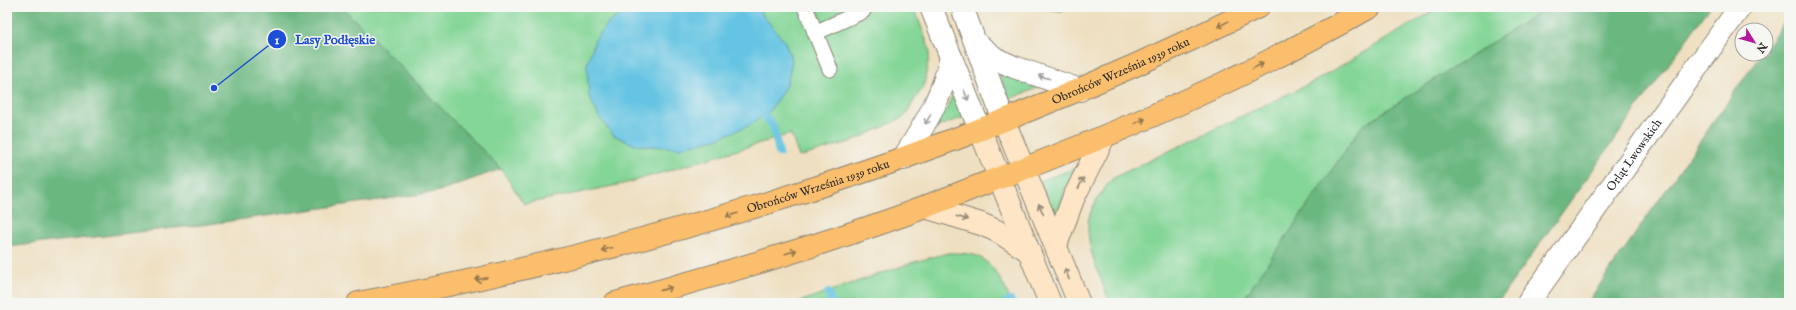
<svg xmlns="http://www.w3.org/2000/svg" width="1796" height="310" font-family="'IM FELL English',serif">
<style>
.green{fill:#84d697;stroke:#588061}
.forest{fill:#6bb780;stroke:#4b7156}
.water{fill:#65c4e3;stroke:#487887}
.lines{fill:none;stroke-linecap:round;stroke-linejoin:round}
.stream{stroke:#65c4e3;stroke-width:8}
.lane-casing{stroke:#8c8576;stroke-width:17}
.street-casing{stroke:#8c8576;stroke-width:24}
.secondary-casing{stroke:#8c8576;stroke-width:24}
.primary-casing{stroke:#8c8576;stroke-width:24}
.lane{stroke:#fff;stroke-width:15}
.street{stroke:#fff;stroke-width:22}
.secondary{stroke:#fde5c5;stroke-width:22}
.primary{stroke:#fabe6d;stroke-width:22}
.oneway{stroke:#92744c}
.oneway2{stroke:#a0a0a0}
.oneway3{stroke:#948878}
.labels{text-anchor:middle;stroke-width:3;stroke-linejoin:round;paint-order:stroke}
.street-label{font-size:12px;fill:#2b2b2b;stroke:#f6f6f2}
.leader{fill:none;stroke:#1d4ed8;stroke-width:1.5}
.callout-dot{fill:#1d4ed8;stroke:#f6f6f2;stroke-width:1.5}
.mark-label{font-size:12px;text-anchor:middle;font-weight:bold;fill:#fff}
.callout-label{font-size:13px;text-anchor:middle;font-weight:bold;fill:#1d4ed8;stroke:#f6f6f2;stroke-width:3;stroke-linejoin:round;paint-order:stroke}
</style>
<rect width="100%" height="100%" fill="#f6f6f2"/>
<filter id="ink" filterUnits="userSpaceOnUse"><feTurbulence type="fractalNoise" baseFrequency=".025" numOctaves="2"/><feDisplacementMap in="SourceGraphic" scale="8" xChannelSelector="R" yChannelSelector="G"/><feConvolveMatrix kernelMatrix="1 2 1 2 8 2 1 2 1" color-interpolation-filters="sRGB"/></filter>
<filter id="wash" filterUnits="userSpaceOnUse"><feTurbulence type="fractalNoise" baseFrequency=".012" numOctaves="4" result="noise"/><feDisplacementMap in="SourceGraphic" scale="16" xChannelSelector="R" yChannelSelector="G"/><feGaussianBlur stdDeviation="0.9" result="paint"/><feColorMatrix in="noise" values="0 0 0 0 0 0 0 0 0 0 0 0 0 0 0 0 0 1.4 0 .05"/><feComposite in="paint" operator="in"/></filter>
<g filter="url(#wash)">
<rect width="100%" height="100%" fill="#eedfc0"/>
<g class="green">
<path d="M 342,7 L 914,7 L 930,51 L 924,85 L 904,117 L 853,141 L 799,157 L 791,134 L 627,183 L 524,204 L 501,169 Z"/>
<path d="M 1440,7 L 1548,7 L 1362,126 L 1241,303 L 1110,303 C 1101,278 1087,251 1088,224 C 1089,208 1103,190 1113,178 L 1317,80 Z"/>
<path d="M 999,74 L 1037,86 L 1035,89 L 1009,99 Z"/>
<path d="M 954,92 L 964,117 L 936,127 L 935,125 L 946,110 Z"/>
<path d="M 1076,168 L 1066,187 L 1055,223 L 1041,182 L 1042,180 Z"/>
<path d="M 948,253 C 956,253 966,253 974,255 C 993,261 1005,285 1011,303 L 796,303 L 914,262 Z"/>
</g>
<g class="forest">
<path d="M 7,7 L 342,7 L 501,169 L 436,192 L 209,224 L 7,247 Z"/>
<path d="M 1035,7 L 1070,7 L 1061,11 Z"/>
<path d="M 1548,7 L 1710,7 L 1497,303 L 1241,303 L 1362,126 Z"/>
<path d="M 1789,15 L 1789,303 L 1587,303 L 1761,54 L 1766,54 L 1766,47 Z"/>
</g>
<path class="water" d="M 632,7 L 756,7 L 785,42 L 792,61 L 787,84 L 769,112 L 750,125 L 719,138 L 680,148 L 635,145 L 613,135 L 599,117 L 589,96 L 587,64 L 595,40 L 607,24 Z"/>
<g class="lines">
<g class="stream">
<path d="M 764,115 L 773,126 L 779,153"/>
<path d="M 828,293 L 832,303"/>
<path d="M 1006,303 L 1011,301"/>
</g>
</g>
</g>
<g filter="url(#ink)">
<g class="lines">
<g class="lane-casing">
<g id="lane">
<path d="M 805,7 L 830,69"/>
<path d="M 815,33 L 863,11"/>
</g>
</g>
<g class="street-casing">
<g id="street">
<path d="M 931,7 L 980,130"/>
<path d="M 962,7 L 1004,121"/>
<path d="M 977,44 L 996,59 L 1014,67 L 1080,90"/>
<path d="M 903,159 C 925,124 942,98 951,57"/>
<path id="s1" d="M 1528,303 L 1740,7"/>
</g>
</g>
<g class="secondary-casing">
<g id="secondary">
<path d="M 1004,121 L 1079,303"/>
<path d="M 980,130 L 1050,303"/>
<path d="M 925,207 L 981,224 L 997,231 L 1029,251"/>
<path d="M 1056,245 L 1073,199 L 1104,137"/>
</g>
</g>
<g class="primary-casing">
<g id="primary">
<path id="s2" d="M 358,303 C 671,245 973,150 1258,7"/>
<path d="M 615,303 C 712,277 809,249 904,215 C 936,203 967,190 999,178 C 1127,130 1252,74 1370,7"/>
</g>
</g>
<use href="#lane" class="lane"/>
<use href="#street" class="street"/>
<use href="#secondary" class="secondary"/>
<use href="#primary" class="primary"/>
</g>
<defs><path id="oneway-shaft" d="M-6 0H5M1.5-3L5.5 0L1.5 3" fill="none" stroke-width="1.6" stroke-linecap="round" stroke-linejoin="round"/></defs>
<g class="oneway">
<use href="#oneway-shaft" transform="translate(1223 24) rotate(154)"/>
<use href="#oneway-shaft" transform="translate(1258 66) rotate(-26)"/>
<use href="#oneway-shaft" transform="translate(1140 121) rotate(-24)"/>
<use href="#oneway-shaft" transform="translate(732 215) rotate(164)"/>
<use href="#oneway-shaft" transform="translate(607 249) rotate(165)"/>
<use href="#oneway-shaft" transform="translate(791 252) rotate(-18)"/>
<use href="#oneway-shaft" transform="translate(481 279) rotate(168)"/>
<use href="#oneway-shaft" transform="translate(666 289) rotate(-15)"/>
</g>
<g class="oneway2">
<use href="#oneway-shaft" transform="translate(1044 77) rotate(-164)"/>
<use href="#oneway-shaft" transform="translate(966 95) rotate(68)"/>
<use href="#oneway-shaft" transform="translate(928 119) rotate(120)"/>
</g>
<g class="oneway3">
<use href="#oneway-shaft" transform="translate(1081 183) rotate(-64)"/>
<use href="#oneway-shaft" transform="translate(1041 209) rotate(-113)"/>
<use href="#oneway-shaft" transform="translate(962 218) rotate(16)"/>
<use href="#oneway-shaft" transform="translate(1067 274) rotate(-111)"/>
</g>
</g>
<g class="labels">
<g class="street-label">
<text dy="4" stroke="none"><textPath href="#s2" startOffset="799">Obrońców Września 1939 roku</textPath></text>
<text dy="4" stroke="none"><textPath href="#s1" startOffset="182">Orląt Lwowskich</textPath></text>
<text dy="4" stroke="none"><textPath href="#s2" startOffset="475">Obrońców Września 1939 roku</textPath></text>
</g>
</g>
<path class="leader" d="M214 88L277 39"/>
<g class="callout-dot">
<circle cx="214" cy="88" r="4"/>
<circle cx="277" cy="39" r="10"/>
</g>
<g class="mark-label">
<text x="277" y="44">1</text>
</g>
<g class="callout-label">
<text x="335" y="44">Lasy Podłęskie</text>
</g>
<rect width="1796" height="310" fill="none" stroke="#f6f6f2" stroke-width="24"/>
<g transform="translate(1754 42) rotate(127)"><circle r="19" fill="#f6f6f2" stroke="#a5a5a2"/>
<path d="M0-3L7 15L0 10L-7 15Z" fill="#b5179e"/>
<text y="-6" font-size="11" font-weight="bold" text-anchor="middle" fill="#2b2b2b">N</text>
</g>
</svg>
